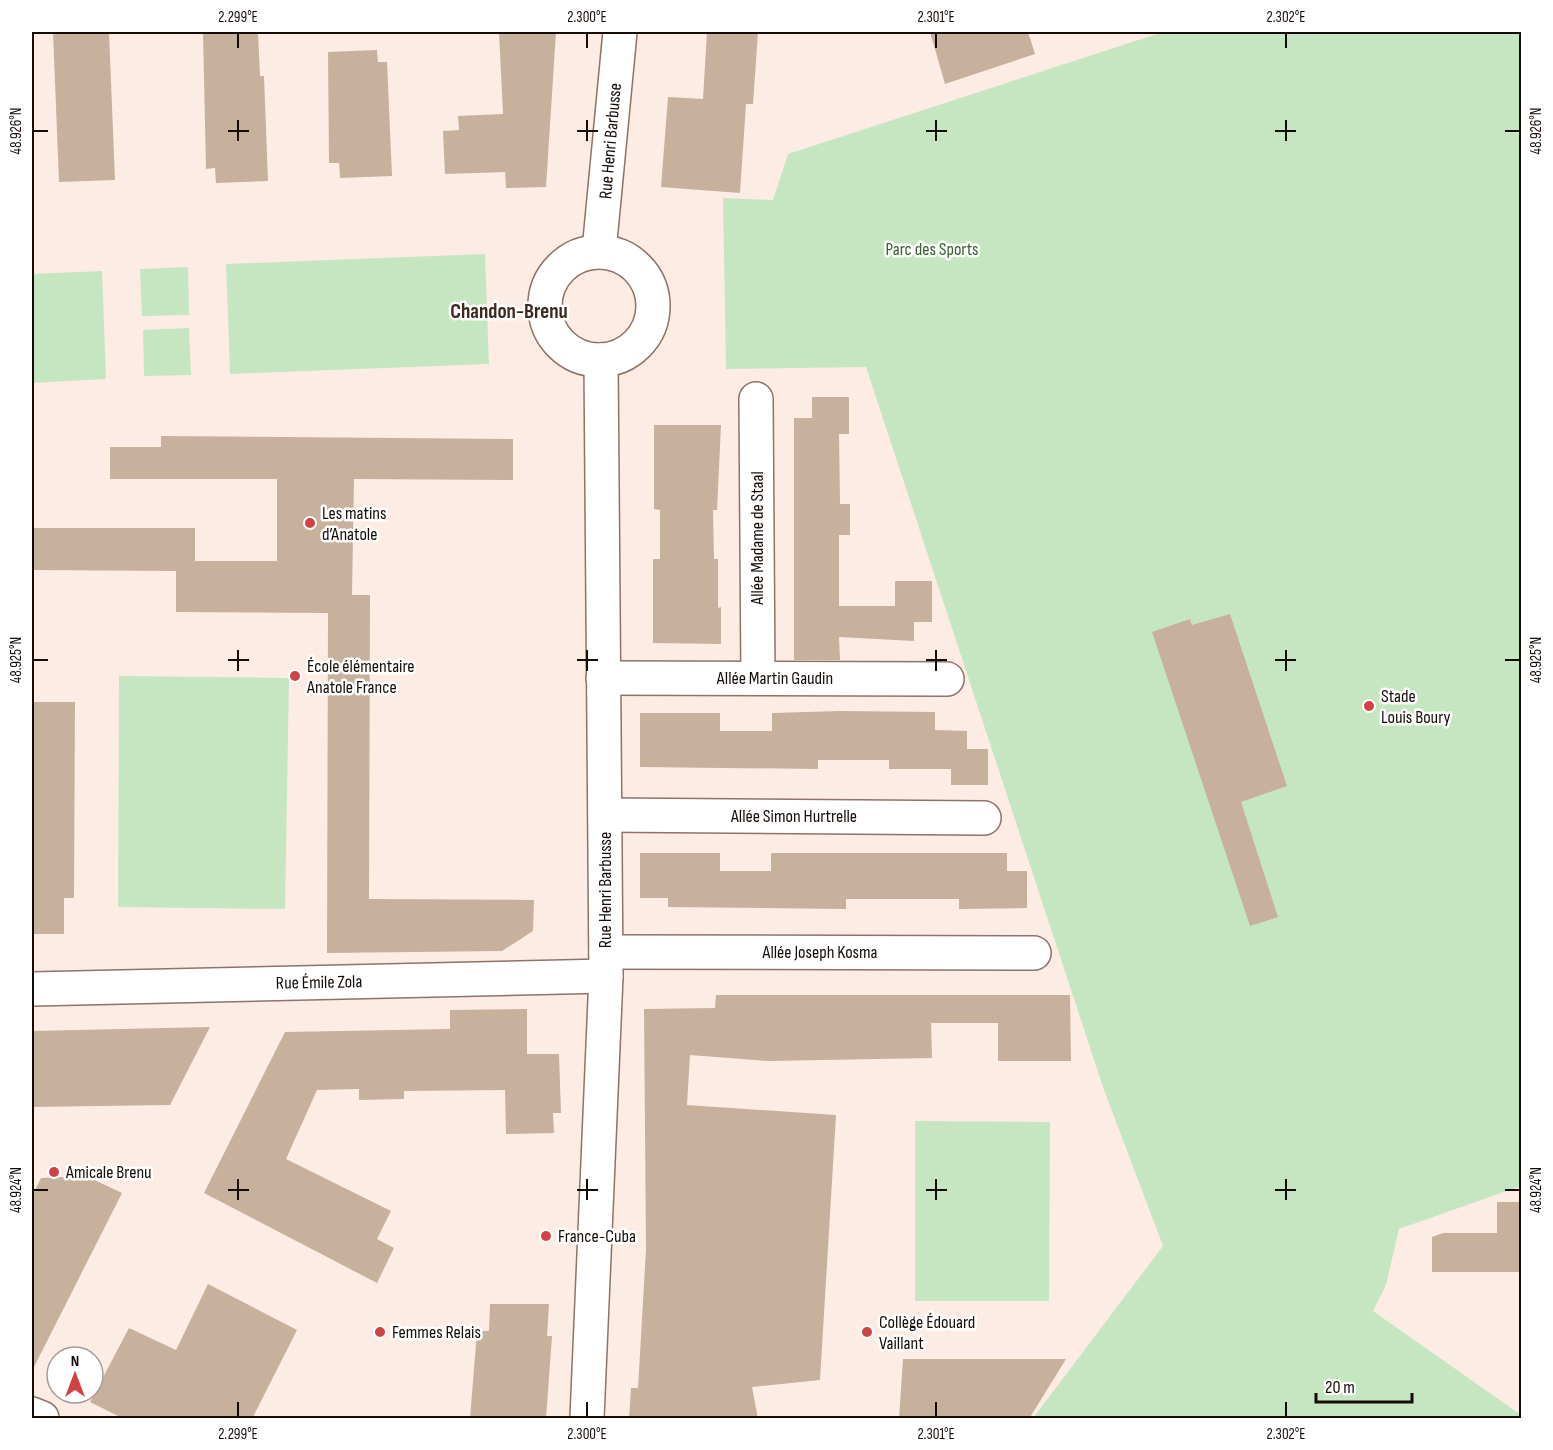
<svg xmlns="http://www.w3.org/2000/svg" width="1553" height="1450" font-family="'Sofia Sans Condensed',sans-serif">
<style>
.green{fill:#c6e6c1}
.building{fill:#c7b19d}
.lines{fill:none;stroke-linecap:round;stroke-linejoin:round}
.minor-casing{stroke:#8d7368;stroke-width:36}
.minor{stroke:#fff;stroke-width:33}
.ticks{fill:none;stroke:#150c08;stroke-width:2}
.poi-dot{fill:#d24244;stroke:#fff;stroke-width:2}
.labels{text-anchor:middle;stroke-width:5;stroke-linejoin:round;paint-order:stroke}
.street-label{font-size:18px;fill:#150c08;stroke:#fff}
.park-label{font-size:18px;fill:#345f2d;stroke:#fff}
.poi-label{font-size:18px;fill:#150c08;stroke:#fff;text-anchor:start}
.quarter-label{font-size:21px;font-weight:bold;fill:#3d281e;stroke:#fff}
.neatline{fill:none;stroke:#150c08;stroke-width:2}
.ticks-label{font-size:15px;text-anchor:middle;fill:#150c08}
</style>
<rect width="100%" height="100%" fill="#fdece4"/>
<g class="green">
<path d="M 1163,32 L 1521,32 L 1521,1186 L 1399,1229 L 1386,1285 L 1373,1311 L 1521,1415 L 1521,1418 L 1033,1418 L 1163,1246 L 1104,1090 L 866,367 L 726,369 L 723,198 L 773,200 L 788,154 Z"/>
<path d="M 485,254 L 489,364 L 230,374 L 226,264 Z"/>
<path d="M 188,267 L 189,315 L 142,316 L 140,269 Z"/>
<path d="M 102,271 L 106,379 L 32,383 L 32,274 Z"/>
<path d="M 189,328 L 191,375 L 144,376 L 143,330 Z"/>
<path d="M 119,676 L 289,678 L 285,909 L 118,907 Z"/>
<path d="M 915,1121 L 1050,1122 L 1049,1301 L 915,1301 Z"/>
</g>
<g class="building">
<path d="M 53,32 L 109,32 L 115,180 L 59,182 Z"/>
<path d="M 203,32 L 258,32 L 260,76 L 264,76 L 268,181 L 216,183 L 215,168 L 206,169 Z"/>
<path d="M 499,32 L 556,32 L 546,187 L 506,188 L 505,172 L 445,174 L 443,131 L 459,130 L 458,116 L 503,114 Z"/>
<path d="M 707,32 L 758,32 L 753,104 L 746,104 L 740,193 L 661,187 L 668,97 L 703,99 Z"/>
<path d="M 930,32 L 1028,32 L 1035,54 L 945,84 Z"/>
<path d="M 377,50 L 378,62 L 387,62 L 392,176 L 340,178 L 339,163 L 329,163 L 328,52 Z"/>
<path d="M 812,397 L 849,397 L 849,434 L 839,434 L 840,504 L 850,504 L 850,535 L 839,535 L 839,606 L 895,606 L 895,581 L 932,581 L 932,622 L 914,622 L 914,641 L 839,637 L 840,660 L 794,660 L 794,418 L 812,418 Z"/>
<path d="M 654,425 L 721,425 L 717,510 L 713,510 L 714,559 L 718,559 L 718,608 L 721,607 L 721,644 L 653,643 L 653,559 L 660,559 L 660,510 L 654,509 Z"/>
<path d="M 161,436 L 513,439 L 513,480 L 354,479 L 352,595 L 370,595 L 369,899 L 534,900 L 533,931 L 502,951 L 327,953 L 328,613 L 176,612 L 176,571 L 32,570 L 32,528 L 195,528 L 195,561 L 277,561 L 277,479 L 110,479 L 110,447 L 161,447 Z"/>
<path d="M 1230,614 L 1287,786 L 1241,802 L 1278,917 L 1250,926 L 1152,632 L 1190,619 L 1192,625 Z"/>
<path d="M 32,702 L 75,702 L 74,898 L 64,898 L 64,934 L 32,934 Z"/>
<path d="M 840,711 L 935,712 L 935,730 L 967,731 L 967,749 L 988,749 L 988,785 L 951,785 L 951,769 L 889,769 L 889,760 L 818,760 L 818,769 L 640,767 L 640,713 L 720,713 L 720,731 L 772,731 L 772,713 Z"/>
<path d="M 640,853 L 720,853 L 720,871 L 771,871 L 771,853 L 1007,853 L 1007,871 L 1027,871 L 1027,908 L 959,909 L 959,899 L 846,899 L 846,909 L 668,907 L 668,898 L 640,898 Z"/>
<path d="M 716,995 L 1070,995 L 1071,1061 L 998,1061 L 998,1023 L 931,1023 L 932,1058 L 768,1061 L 690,1055 L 687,1105 L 836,1115 L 820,1380 L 752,1387 L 758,1419 L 629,1419 L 631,1388 L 638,1388 L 646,1250 L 644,1009 L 715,1008 Z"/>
<path d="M 527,1009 L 527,1054 L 559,1054 L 561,1113 L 553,1113 L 554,1133 L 506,1134 L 505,1090 L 404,1091 L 404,1099 L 359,1100 L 359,1089 L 317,1090 L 286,1159 L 391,1211 L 377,1239 L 394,1248 L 377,1283 L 204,1193 L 285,1032 L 450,1029 L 450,1010 Z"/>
<path d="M 210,1027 L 170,1105 L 32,1107 L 32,1031 Z"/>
<path d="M 86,1176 L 122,1193 L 32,1371 L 32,1196 L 41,1178 Z"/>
<path d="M 1497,1202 L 1521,1202 L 1521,1272 L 1432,1272 L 1432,1237 L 1443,1233 L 1497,1233 Z"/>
<path d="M 208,1284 L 297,1330 L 252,1419 L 124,1419 L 90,1402 L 129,1328 L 176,1350 Z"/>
<path d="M 490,1304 L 549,1304 L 547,1336 L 552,1336 L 546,1419 L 470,1419 L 477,1331 L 489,1331 Z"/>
<path d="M 903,1359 L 1066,1359 L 1029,1419 L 899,1419 Z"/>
</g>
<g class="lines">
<g class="minor-casing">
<g id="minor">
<path d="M 599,251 L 620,32"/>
<circle cx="599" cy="306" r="54"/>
<path d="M 756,399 L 758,678"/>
<path d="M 603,678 L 947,679"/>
<path d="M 605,815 L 984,818"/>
<path d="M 606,952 L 1034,953"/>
<path d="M 32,989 L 606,976"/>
<path d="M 32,1414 L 42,1418"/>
<path d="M 587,1418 L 606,976 L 601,360"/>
</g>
</g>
<use href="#minor" class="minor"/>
</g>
<path class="ticks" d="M 238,33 L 238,48M 587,33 L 587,48M 936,33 L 936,48M 1286,33 L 1286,48M 238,120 L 238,141M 587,120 L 587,141M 936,120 L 936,141M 1286,120 L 1286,141M 33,131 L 48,131M 228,131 L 249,131M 577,131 L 598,131M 926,131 L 947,131M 1275,131 L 1296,131M 1505,131 L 1520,131M 238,650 L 238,671M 587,650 L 587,671M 936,650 L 936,671M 1286,650 L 1286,671M 33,660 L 48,660M 228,660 L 249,660M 577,660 L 598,660M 926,660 L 947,660M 1275,660 L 1296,660M 1505,660 L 1520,660M 238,1179 L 238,1200M 587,1179 L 587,1200M 936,1179 L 936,1200M 1286,1179 L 1286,1200M 33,1190 L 48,1190M 228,1190 L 249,1190M 577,1190 L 598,1190M 926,1190 L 947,1190M 1275,1190 L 1296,1190M 1505,1190 L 1520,1190M 238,1402 L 238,1417M 587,1402 L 587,1417M 936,1402 L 936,1417M 1286,1402 L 1286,1417"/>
<g class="poi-dot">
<circle cx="310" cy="523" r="6"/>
<circle cx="295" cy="676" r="6"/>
<circle cx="1369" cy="706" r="6"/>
<circle cx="54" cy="1172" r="6"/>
<circle cx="546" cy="1236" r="6"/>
<circle cx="380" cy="1332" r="6"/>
<circle cx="867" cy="1332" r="6"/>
</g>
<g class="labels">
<g class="street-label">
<text transform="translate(610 141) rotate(-85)" y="6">Rue Henri Barbusse</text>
<text transform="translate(757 538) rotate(-90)" y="6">Allée Madame de Staal</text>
<text x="775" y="684">Allée Martin Gaudin</text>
<text x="794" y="822">Allée Simon Hurtrelle</text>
<text transform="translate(605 890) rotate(-90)" y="6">Rue Henri Barbusse</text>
<text x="820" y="958">Allée Joseph Kosma</text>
<text transform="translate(319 982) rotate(-1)" y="6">Rue Émile Zola</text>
</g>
<g class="park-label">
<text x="932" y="255">Parc des Sports</text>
</g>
<g class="poi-label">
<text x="322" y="519">Les matins<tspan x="322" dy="21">d’Anatole</tspan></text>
<text x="307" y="672">École élémentaire<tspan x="307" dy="21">Anatole France</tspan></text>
<text x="1381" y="702">Stade<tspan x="1381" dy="21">Louis Boury</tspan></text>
<text x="66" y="1178">Amicale Brenu</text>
<text x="558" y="1242">France-Cuba</text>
<text x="879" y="1328">Collège Édouard<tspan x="879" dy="21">Vaillant</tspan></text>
<text x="392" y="1338">Femmes Relais</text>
</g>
<g class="quarter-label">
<text x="509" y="318">Chandon-Brenu</text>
</g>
</g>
<rect width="1553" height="1450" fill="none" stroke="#ffffff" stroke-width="66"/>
<g transform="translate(75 1375)"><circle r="28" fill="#ffffff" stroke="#a19e9c" stroke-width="1.5"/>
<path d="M0-4.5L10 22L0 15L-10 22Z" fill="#d24244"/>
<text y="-9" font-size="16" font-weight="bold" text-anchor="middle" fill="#150c08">N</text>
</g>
<path d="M1316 1393v9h96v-9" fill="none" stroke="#150c08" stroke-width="3"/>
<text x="1325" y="1393" font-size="18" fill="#150c08" stroke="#ffffff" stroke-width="4.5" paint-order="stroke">20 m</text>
<rect x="33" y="33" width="1487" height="1384" class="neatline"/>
<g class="ticks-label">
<text x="238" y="22">2.299°E</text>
<text x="587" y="22">2.300°E</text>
<text x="936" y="22">2.301°E</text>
<text x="1286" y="22">2.302°E</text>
<text transform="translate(16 131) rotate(-90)" y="5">48.926°N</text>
<text transform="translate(1536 131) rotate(-90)" y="5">48.926°N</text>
<text transform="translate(16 660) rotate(-90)" y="5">48.925°N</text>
<text transform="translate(1536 660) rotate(-90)" y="5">48.925°N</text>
<text transform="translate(16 1190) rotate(-90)" y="5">48.924°N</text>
<text transform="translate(1536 1190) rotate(-90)" y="5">48.924°N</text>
<text x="238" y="1439">2.299°E</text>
<text x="587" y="1439">2.300°E</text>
<text x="936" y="1439">2.301°E</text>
<text x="1286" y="1439">2.302°E</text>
</g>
</svg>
